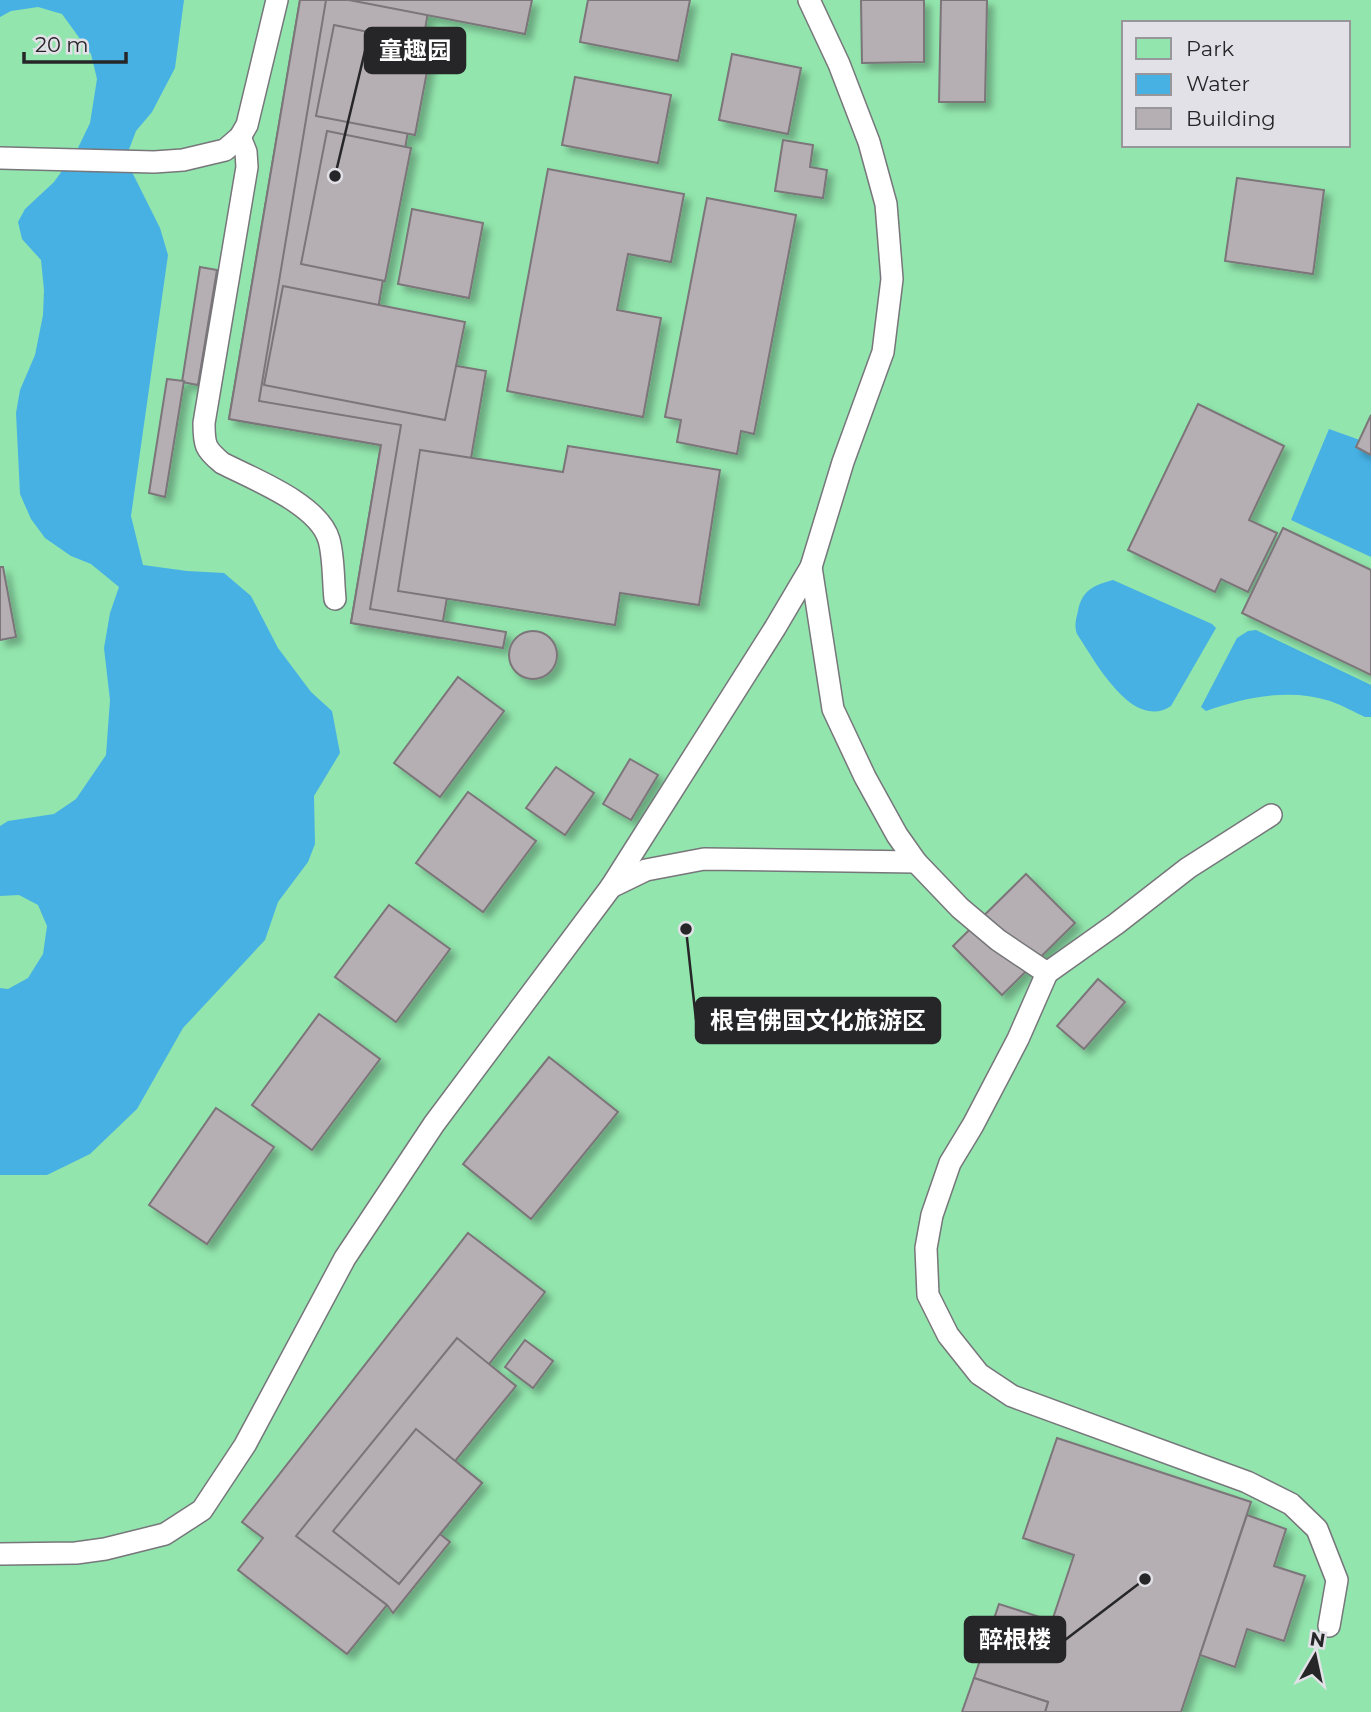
<svg xmlns="http://www.w3.org/2000/svg" width="1371" height="1712" font-family="Montserrat,'Noto Sans SC',sans-serif">
<style>
.green{fill:#92e5ad;fill-rule:evenodd}
.water{fill:#47b1e4}
.building{fill:#b5afb3;stroke:#7b7579;stroke-width:2;filter:url(#shadow)}
.lines{fill:none;stroke-linecap:round;stroke-linejoin:round}
.service-casing{stroke:#76767b;stroke-width:24}
.service{stroke:#fff;stroke-width:21}
.leader{fill:none;stroke:#262628;stroke-width:2.5}
.callout-dot{fill:#262628;stroke:#e1e1e7;stroke-width:2.5}
.callout{fill:#262628;stroke:#262628;stroke-width:2.5}
.callout-label{font-size:24px;text-anchor:middle;font-weight:bold;fill:#fff}
</style>
<defs>
<filter id="shadow"><feDropShadow dx="6" dy="6" stdDeviation="3.5" flood-color="#0004"/></filter>
</defs>
<rect width="100%" height="100%" fill="#e1e1e7"/>
<path class="green" d="M 0,0 L 1371,0 L 1371,1712 L 0,1712 ZM 1124,23 L 1348,23 L 1348,145 L 1124,145 Z"/>
<g class="water">
<path d="M 0,0 L 184,0 L 175,68 L 152,112 L 136,131 L 128,152 L 132,172 L 160,228 L 168,255 L 131,516 L 143,565 L 187,571 L 224,573 L 251,596 L 278,648 L 311,692 L 332,711 L 340,753 L 314,796 L 315,844 L 308,862 L 278,902 L 265,940 L 183,1028 L 137,1109 L 90,1154 L 47,1175 L 0,1175 L 0,988 L 8,989 L 28,978 L 43,954 L 47,926 L 38,905 L 19,895 L 0,896 L 0,826 L 8,821 L 54,814 L 76,799 L 106,755 L 110,700 L 104,648 L 110,613 L 119,587 L 91,564 L 71,556 L 45,538 L 31,519 L 20,494 L 16,413 L 20,390 L 35,355 L 43,315 L 44,290 L 41,260 L 22,239 L 18,222 L 25,209 L 54,182 L 77,150 L 90,123 L 97,79 L 91,54 L 62,14 L 38,7 L 11,11 L 0,17 Z"/>
<path d="M 1329,429 L 1371,444 L 1371,557 L 1291,520 Z"/>
<path d="M 1113,580 L 1212,624 L 1216,628 L 1171,706 C 1132,732 1094,659 1077,634 C 1074,625 1076,619 1078,611 C 1082,590 1094,585 1113,580 Z"/>
<path d="M 1256,630 L 1371,685 L 1371,717 L 1365,717 C 1354,712 1342,705 1330,701 C 1290,688 1245,697 1206,711 L 1201,707 L 1237,638 L 1248,631 Z"/>
</g>
<g class="building">
<path d="M 300,0 L 430,0 L 371,351 L 486,371 L 440,638 L 351,623 L 381,445 L 229,419 Z"/>
<path d="M 300,0 L 326,0 L 259,401 L 401,425 L 370,609 L 506,632 L 503,648 L 351,623 L 381,445 L 229,419 Z"/>
<path d="M 349,0 L 532,0 L 525,34 Z"/>
<path d="M 588,0 L 690,0 L 678,61 L 580,42 Z"/>
<path d="M 861,0 L 924,0 L 924,62 L 862,63 Z"/>
<path d="M 941,0 L 987,0 L 985,102 L 939,102 Z"/>
<path d="M 334,25 L 432,45 L 415,135 L 316,116 Z"/>
<path d="M 732,54 L 801,68 L 788,134 L 719,120 Z"/>
<path d="M 575,77 L 671,95 L 658,163 L 562,145 Z"/>
<path d="M 327,131 L 411,148 L 385,281 L 301,264 Z"/>
<path d="M 783,140 L 813,145 L 810,167 L 827,170 L 823,198 L 775,191 Z"/>
<path d="M 548,169 L 684,194 L 671,262 L 628,254 L 617,310 L 661,318 L 643,417 L 507,391 Z"/>
<path d="M 1237,178 L 1324,190 L 1313,274 L 1225,261 Z"/>
<path d="M 707,198 L 796,215 L 754,434 L 741,431 L 737,454 L 677,442 L 681,420 L 665,417 Z"/>
<path d="M 412,209 L 483,223 L 469,298 L 398,284 Z"/>
<path d="M 200,267 L 217,270 L 198,385 L 182,382 Z"/>
<path d="M 283,286 L 465,322 L 445,420 L 264,385 Z"/>
<path d="M 167,379 L 184,381 L 165,497 L 149,493 Z"/>
<path d="M 1198,404 L 1284,446 L 1249,520 L 1277,533 L 1248,592 L 1221,579 L 1215,592 L 1128,550 Z"/>
<path d="M 1371,415 L 1371,455 L 1356,447 Z"/>
<path d="M 568,446 L 720,470 L 699,605 L 620,593 L 615,625 L 398,591 L 420,450 L 563,472 Z"/>
<path d="M 1283,528 L 1371,570 L 1371,675 L 1242,613 Z"/>
<path d="M 0,567 L 3,567 L 16,637 L 0,640 Z"/>
<circle cx="533" cy="655" r="24"/>
<path d="M 458,677 L 504,711 L 440,797 L 394,763 Z"/>
<path d="M 630,759 L 658,775 L 631,820 L 603,804 Z"/>
<path d="M 556,767 L 594,793 L 565,835 L 526,808 Z"/>
<path d="M 468,792 L 536,841 L 483,912 L 416,863 Z"/>
<path d="M 1026,874 L 1075,923 L 1002,995 L 953,946 Z"/>
<path d="M 389,905 L 450,949 L 396,1022 L 335,977 Z"/>
<path d="M 1098,979 L 1125,1002 L 1084,1049 L 1057,1026 Z"/>
<path d="M 319,1014 L 380,1059 L 312,1150 L 252,1105 Z"/>
<path d="M 549,1057 L 618,1112 L 531,1219 L 463,1164 Z"/>
<path d="M 216,1108 L 274,1147 L 207,1244 L 149,1205 Z"/>
<path d="M 468,1233 L 545,1292 L 334,1564 L 387,1605 L 347,1654 L 238,1570 L 263,1538 L 242,1522 Z"/>
<path d="M 457,1338 L 516,1386 L 455,1461 L 482,1483 L 440,1534 L 450,1542 L 393,1613 L 387,1605 L 296,1536 Z"/>
<path d="M 525,1340 L 553,1361 L 533,1388 L 505,1367 Z"/>
<path d="M 416,1429 L 482,1483 L 399,1584 L 333,1531 Z"/>
<path d="M 1057,1438 L 1251,1502 L 1181,1712 L 1045,1712 L 1048,1702 L 974,1678 L 999,1604 L 1052,1621 L 1074,1555 L 1023,1538 Z"/>
<path d="M 1247,1515 L 1286,1529 L 1274,1566 L 1305,1576 L 1284,1641 L 1247,1629 L 1235,1667 L 1200,1655 Z"/>
<path d="M 974,1678 L 1048,1702 L 1045,1712 L 962,1712 Z"/>
</g>
<g class="lines">
<g class="service-casing">
<g id="service">
<path d="M 240,137 L 246,152 L 247,167 L 204,423 C 204,445 205,449 222,463 C 253,479 319,504 329,540 C 334,558 333,580 335,599"/>
<path d="M 0,158 L 154,162 L 183,160 L 225,150 L 240,137 L 247,125 L 277,0"/>
<path d="M 811,567 L 833,709 L 865,777 L 897,835 L 916,862 L 960,908 L 998,940 L 1047,973 L 1116,924 L 1188,868 L 1271,815"/>
<path d="M 611,887 L 646,870 L 704,859 L 916,862"/>
<path d="M 1047,973 L 1018,1039 L 973,1125 L 950,1163 L 932,1215 L 926,1248 L 928,1295 L 948,1335 L 979,1374 L 1012,1396 L 1247,1482 L 1291,1504 L 1317,1529 L 1337,1580 L 1329,1626"/>
<path d="M 0,1554 L 76,1553 L 105,1549 L 165,1534 L 202,1510 L 245,1445 L 345,1258 L 434,1124 L 611,887 L 775,628 L 811,567 L 843,462 L 883,352 L 892,279 L 886,204 L 869,142 L 839,64 L 809,0"/>
</g>
</g>
<use href="#service" class="service"/>
</g>
<path class="leader" d="M335 176L365 51M686 929L696 1020M1145 1579L1065 1640"/>
<g class="callout-dot">
<circle cx="335" cy="176" r="7"/>
<circle cx="686" cy="929" r="7"/>
<circle cx="1145" cy="1579" r="7"/>
</g>
<g class="callout">
<rect x="365" y="28" width="100" height="45" rx="7"/>
<rect x="696" y="998" width="244" height="45" rx="7"/>
<rect x="965" y="1617" width="100" height="45" rx="7"/>
</g>
<g class="callout-label">
<text x="415" y="59">童趣园</text>
<text x="818" y="1029">根宫佛国文化旅游区</text>
<text x="1015" y="1648">醉根楼</text>
</g>
<rect x="1122" y="21" width="228" height="126" fill="#e1e1e7" stroke="#96969b" stroke-width="2"/>
<rect x="1136" y="38" width="35" height="21" fill="#92e5ad" stroke="#96969b" stroke-width="2"/>
<text x="1186" y="56" font-size="21" fill="#262628">Park</text>
<rect x="1136" y="74" width="35" height="21" fill="#47b1e4" stroke="#96969b" stroke-width="2"/>
<text x="1186" y="91" font-size="21" fill="#262628">Water</text>
<rect x="1136" y="108" width="35" height="21" fill="#b5afb3" stroke="#96969b" stroke-width="2"/>
<text x="1186" y="126" font-size="21" fill="#262628">Building</text>
<g transform="translate(1315 1656) rotate(9)" stroke="#e1e1e7" stroke-width="5" paint-order="stroke">
<path d="M0-5L12 26L0 18L-12 26Z" fill="#262628"/>
<text y="-10" font-size="19" font-weight="bold" text-anchor="middle" fill="#262628">N</text>
</g>
<path d="M24 52v10h102v-10" fill="none" stroke="#262628" stroke-width="3.5"/>
<text x="35" y="52" font-size="21" fill="#262628" stroke="#e1e1e7" stroke-width="5" paint-order="stroke">20 m</text>
</svg>
